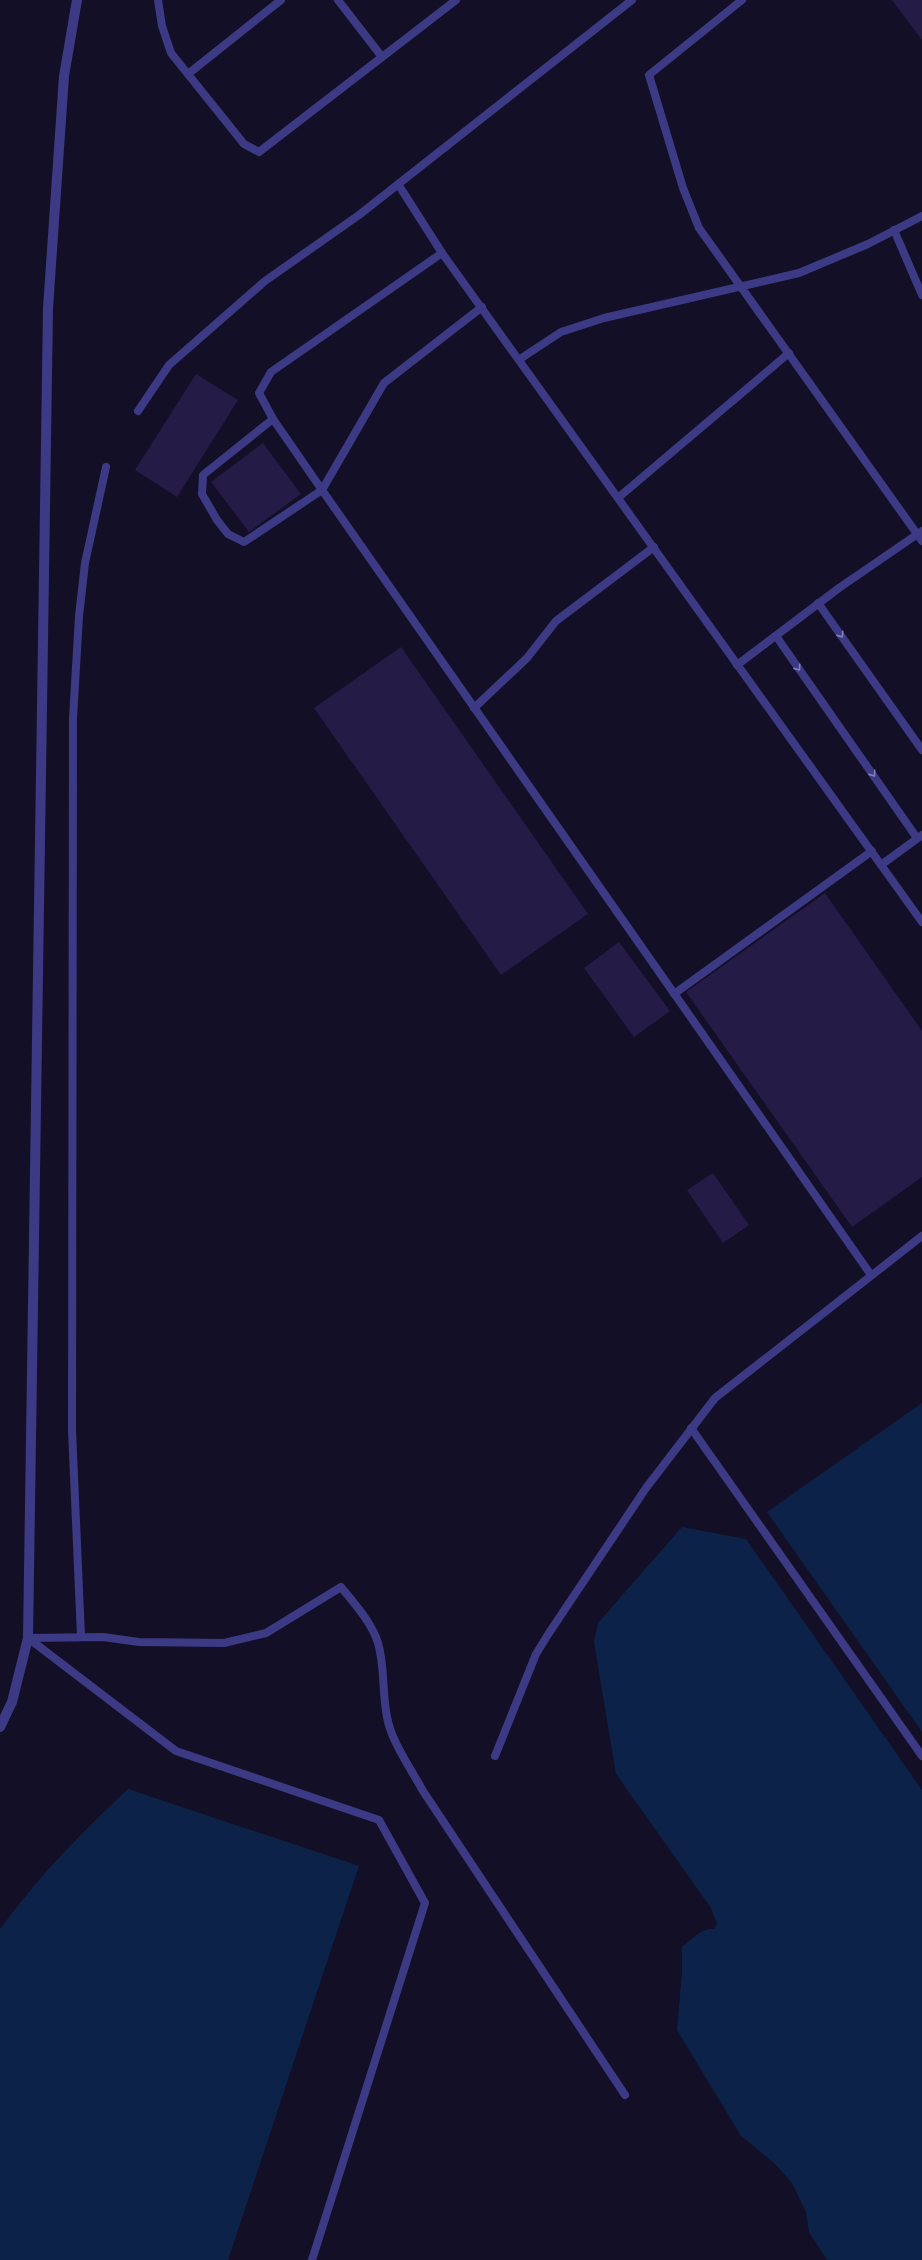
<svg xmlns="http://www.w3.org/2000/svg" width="922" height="2260" font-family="'PT Sans Narrow',sans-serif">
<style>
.water{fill:#0c2248}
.building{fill:#241b47}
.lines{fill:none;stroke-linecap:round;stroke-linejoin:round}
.lane{stroke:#3d3a85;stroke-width:8}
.street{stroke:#3d3a85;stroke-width:10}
.oneway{stroke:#837fbc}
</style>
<rect width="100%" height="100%" fill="#130f26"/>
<g class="water">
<path d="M 922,1403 L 922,1732 L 767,1512 Z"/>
<path d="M 682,1527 L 746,1539 L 922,1790 L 922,2260 L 827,2260 L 809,2232 L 806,2212 L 792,2183 L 774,2163 L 741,2136 L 677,2030 L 682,1972 L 682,1947 C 690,1941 703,1927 714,1929 L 717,1924 L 711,1908 L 616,1774 L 594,1642 L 598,1623 Z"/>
<path d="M 128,1789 L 359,1866 L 228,2260 L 0,2260 L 0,1929 C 39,1876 80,1834 128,1789 Z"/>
</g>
<g class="building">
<path d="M 892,0 L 922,0 L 922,40 Z"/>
<path d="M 196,374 L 238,400 L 177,497 L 135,470 Z"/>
<path d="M 263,443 L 301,494 L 249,532 L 211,482 Z"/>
<path d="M 401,647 L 588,914 L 501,975 L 314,708 Z"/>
<path d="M 825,893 L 922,1031 L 922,1177 L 852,1227 L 686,992 Z"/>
<path d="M 619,942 L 670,1011 L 634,1037 L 584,968 Z"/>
<path d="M 713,1173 L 749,1225 L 723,1243 L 687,1190 Z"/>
</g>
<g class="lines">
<g class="lane">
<path d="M 158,0 L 162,26 L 171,53 L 244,144 L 259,152 L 456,0"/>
<path d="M 338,0 L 382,57"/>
<path d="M 742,0 L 649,75 L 683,188 L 699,228 L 922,541"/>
<path d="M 188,74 L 281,0"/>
<path d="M 398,184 L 442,253 L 922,922"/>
<path d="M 894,230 L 922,295"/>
<path d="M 442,253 L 271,372 L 259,393 L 273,419 L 322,490 L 871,1275"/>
<path d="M 520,359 L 561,332 L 604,318 L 799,273 L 868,244 L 922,216"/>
<path d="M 138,411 L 169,365 L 265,281 L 359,215 L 632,0"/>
<path d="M 273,419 L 203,475 L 202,494 L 217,520 L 228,534 L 244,542 L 322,490 L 384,383 L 482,307"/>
<path d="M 619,497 L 789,353"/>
<path d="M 818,603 L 922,750"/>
<path d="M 776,636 L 917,838"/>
<path d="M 737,665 L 839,588 L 922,531"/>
<path d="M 474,708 L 527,658 L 556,621 L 654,547"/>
<path d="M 881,865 L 922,835"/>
<path d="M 674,994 L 872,851"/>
<path d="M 691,1428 L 922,1756"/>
<path d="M 81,1636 L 72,1430 L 73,718 L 79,616 L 85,563 L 106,467"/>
<path d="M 28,1638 L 103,1637 L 139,1642 L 224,1643 L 266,1633 L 341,1587 C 354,1603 372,1623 378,1643 C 385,1667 382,1692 387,1717 C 391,1741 411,1769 423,1791 L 625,2095"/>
<path d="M 28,1638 L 176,1751 L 379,1820 L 425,1903 L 312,2260"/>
<path d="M 495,1756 L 536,1654 L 549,1633 L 646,1488 L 715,1398 L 922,1236"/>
</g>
<path class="street" d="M 0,1727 L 12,1702 L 28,1638 L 48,308 L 64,76 L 77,0"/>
</g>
<defs><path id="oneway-chevron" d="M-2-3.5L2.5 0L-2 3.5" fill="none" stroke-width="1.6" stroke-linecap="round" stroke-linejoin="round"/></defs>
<g class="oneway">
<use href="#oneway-chevron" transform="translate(841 635) rotate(55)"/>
<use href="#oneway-chevron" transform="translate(798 668) rotate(55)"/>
<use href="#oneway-chevron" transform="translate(873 774) rotate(55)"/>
</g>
</svg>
